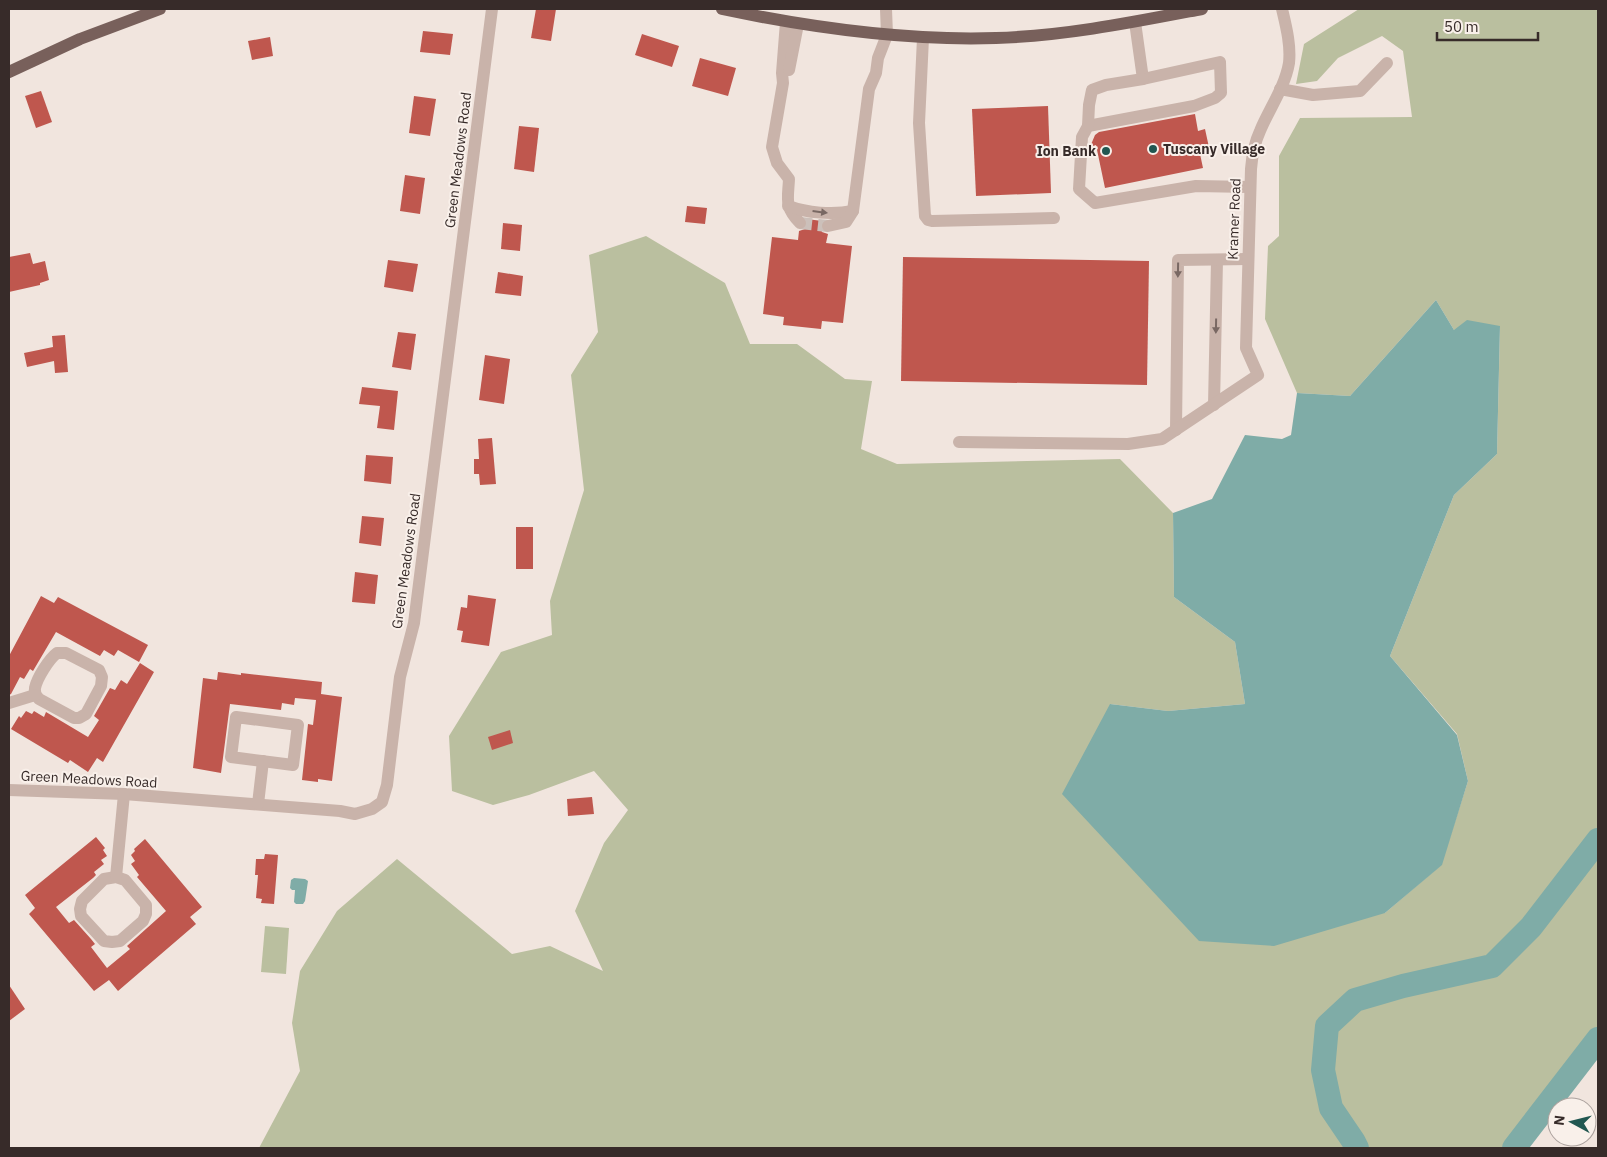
<svg xmlns="http://www.w3.org/2000/svg" width="1607" height="1157" font-family="'IBM Plex Sans',sans-serif">
<style>
.green{fill:#babf9f}
.water{fill:#7faca7}
.lines{fill:none;stroke-linecap:round;stroke-linejoin:round}
.river{stroke:#7faca7;stroke-width:24}
.building{fill:#bf574e}
.minor-tunnel{stroke:#ccc0ba;stroke-width:12;stroke-dasharray:12 6;stroke-linecap:butt}
.minor{stroke:#c9b3aa;stroke-width:12}
.major{stroke:#78605b;stroke-width:12}
.oneway{fill:#796863}
.poi-dot{fill:#215650;stroke:#f9f0ea;stroke-width:2}
.labels{text-anchor:middle;stroke-width:4;stroke-linejoin:round;paint-order:stroke}
.poi-label{font-size:14px;font-weight:bold;fill:#372b29;stroke:#f9f0ea;text-anchor:start}
.street-label{font-size:14px;fill:#372b29;stroke:#f9f0ea}
</style>
<rect width="100%" height="100%" fill="#f1e5de"/>
<g class="green">
<path d="M 1359,9 L 1598,9 L 1598,1026 L 1505,1148 L 259,1148 L 300,1071 L 292,1023 L 300,971 L 337,911 L 397,859 L 512,954 L 550,946 L 603,971 L 575,911 L 604,843 L 628,810 L 594,771 L 529,795 L 493,805 L 452,791 L 449,736 L 501,652 L 552,635 L 550,601 L 584,490 L 571,375 L 598,332 L 589,255 L 646,236 L 725,283 L 750,344 L 797,344 L 845,379 L 872,381 L 861,449 L 897,464 L 1120,459 L 1173,513 L 1174,597 L 1235,642 L 1245,704 L 1168,711 L 1110,704 L 1385,913 L 1441,865 L 1468,781 L 1457,734 L 1390,656 L 1454,495 L 1497,454 L 1500,327 L 1454,330 L 1436,300 L 1350,396 L 1297,393 L 1265,319 L 1268,246 L 1279,236 L 1279,156 L 1300,118 L 1412,117 L 1403,51 L 1382,36 L 1338,58 L 1317,81 L 1296,84 L 1304,44 Z"/>
<path d="M 265,926 L 289,928 L 286,974 L 261,972 Z"/>
</g>
<g class="water">
<path d="M 1436,300 L 1454,330 L 1467,320 L 1500,326 L 1497,454 L 1454,495 L 1390,656 L 1457,735 L 1468,781 L 1442,865 L 1385,913 L 1274,946 L 1199,941 L 1062,794 L 1110,704 L 1168,711 L 1245,704 L 1235,642 L 1174,597 L 1173,513 L 1212,499 L 1245,435 L 1282,439 L 1291,435 L 1297,393 L 1350,396 Z"/>
<path d="M 294,878 L 305,879 L 308,881 L 305,901 L 303,904 L 296,904 L 294,902 L 295,890 L 292,890 L 290,888 L 291,880 Z"/>
</g>
<g class="lines">
<g class="river">
<path d="M 1357,1148 L 1354,1142 L 1331,1108 L 1323,1070 L 1327,1026 L 1355,1000 L 1403,986 L 1492,966 L 1531,927 L 1598,840"/>
<path d="M 1514,1148 L 1598,1039"/>
</g>
</g>
<g class="building">
<path d="M 536,9 L 556,9 L 551,41 L 531,38 Z"/>
<path d="M 423,31 L 453,34 L 450,55 L 420,52 Z"/>
<path d="M 642,34 L 679,46 L 672,67 L 635,55 Z"/>
<path d="M 270,37 L 273,56 L 252,60 L 248,41 Z"/>
<path d="M 700,58 L 736,68 L 728,96 L 692,86 Z"/>
<path d="M 41,91 L 52,122 L 36,128 L 25,96 Z"/>
<path d="M 414,96 L 436,99 L 430,136 L 409,133 Z"/>
<path d="M 1048,106 L 1051,193 L 976,196 L 972,109 Z"/>
<path d="M 1195,114 L 1198,131 L 1205,129 L 1210,152 L 1200,154 L 1203,168 L 1105,188 L 1096,145 L 1090,147 L 1095,135 L 1099,132 Z"/>
<path d="M 519,126 L 539,128 L 534,172 L 514,169 Z"/>
<path d="M 405,175 L 425,178 L 420,214 L 400,211 Z"/>
<path d="M 687,206 L 707,208 L 705,224 L 685,222 Z"/>
<path d="M 807,219 L 822,221 L 820,227 L 822,232 L 828,234 L 826,243 L 852,246 L 843,323 L 822,321 L 821,329 L 783,325 L 784,317 L 763,314 L 772,237 L 798,240 L 799,231 L 805,229 L 807,226 Z"/>
<path d="M 503,223 L 522,225 L 520,251 L 501,249 Z"/>
<path d="M 30,253 L 33,264 L 45,261 L 49,280 L 40,283 L 40,285 L 9,292 L 9,257 Z"/>
<path d="M 903,257 L 1149,261 L 1147,385 L 901,381 Z"/>
<path d="M 388,260 L 418,264 L 413,292 L 384,287 Z"/>
<path d="M 498,272 L 523,276 L 521,296 L 495,293 Z"/>
<path d="M 398,332 L 416,334 L 411,370 L 392,367 Z"/>
<path d="M 65,335 L 68,372 L 55,373 L 54,361 L 27,367 L 24,353 L 53,347 L 52,336 Z"/>
<path d="M 485,355 L 510,359 L 504,404 L 479,400 Z"/>
<path d="M 362,387 L 398,391 L 394,430 L 377,428 L 380,406 L 359,404 Z"/>
<path d="M 492,438 L 496,484 L 480,485 L 479,474 L 474,474 L 474,459 L 479,459 L 478,439 Z"/>
<path d="M 366,455 L 393,457 L 391,484 L 364,481 Z"/>
<path d="M 362,516 L 384,518 L 381,546 L 359,543 Z"/>
<rect x="516" y="527" width="17" height="42"/>
<path d="M 355,572 L 378,575 L 375,604 L 352,602 Z"/>
<path d="M 468,595 L 496,599 L 489,646 L 461,642 L 463,631 L 457,630 L 461,607 L 467,608 Z"/>
<path d="M 41,596 L 54,603 L 58,597 L 148,645 L 139,662 L 118,650 L 114,656 L 104,650 L 100,656 L 56,632 L 33,671 L 30,669 L 24,679 L 20,677 L 11,694 L 9,695 L 9,656 Z"/>
<path d="M 140,663 L 154,672 L 103,762 L 97,758 L 88,772 L 70,760 L 68,763 L 11,729 L 19,716 L 21,718 L 26,711 L 32,714 L 34,711 L 44,717 L 46,712 L 88,737 L 99,720 L 94,716 L 110,688 L 115,690 L 121,680 L 127,684 Z"/>
<path d="M 218,672 L 241,675 L 241,673 L 322,682 L 321,694 L 342,697 L 332,781 L 318,779 L 318,782 L 302,780 L 308,724 L 313,725 L 316,700 L 295,698 L 294,705 L 282,703 L 281,710 L 230,704 L 221,773 L 193,768 L 203,678 L 217,680 Z"/>
<path d="M 510,730 L 513,743 L 492,750 L 488,737 Z"/>
<path d="M 592,797 L 594,814 L 568,816 L 567,799 Z"/>
<path d="M 96,837 L 105,848 L 103,850 L 107,856 L 101,860 L 104,864 L 94,872 L 96,875 L 93,878 L 56,907 L 69,923 L 74,920 L 91,939 L 95,944 L 91,947 L 107,968 L 130,949 L 127,946 L 166,911 L 137,877 L 139,875 L 131,864 L 135,861 L 131,855 L 135,851 L 134,849 L 145,839 L 202,907 L 190,917 L 196,924 L 118,991 L 109,980 L 94,991 L 29,914 L 35,908 L 25,895 Z"/>
<path d="M 265,854 L 278,855 L 274,904 L 261,903 L 262,899 L 256,898 L 258,875 L 255,875 L 256,859 L 264,859 Z"/>
<path d="M 9,985 L 25,1009 L 9,1021 Z"/>
</g>
<g class="lines">
<path class="minor-tunnel" d="M 800,223 L 828,226"/>
<g class="minor">
<path d="M 786,22 L 782,73 L 783,83 L 772,147 L 777,163 L 789,179 C 788,200 784,206 800,223"/>
<path d="M 1135,22 L 1143,79 L 1220,62 L 1221,93 L 1215,98 L 1194,106 L 1088,126 L 1082,137 L 1079,189 L 1095,203 L 1196,186 L 1250,187"/>
<path d="M 923,38 L 919,123 L 925,216 L 928,220 L 932,221 L 1054,218"/>
<path d="M 789,70 L 798,24"/>
<path d="M 1280,89 L 1313,95 L 1360,91 L 1387,63"/>
<path d="M 1088,126 L 1089,105 L 1092,90 L 1106,85 L 1143,79"/>
<path d="M 788,206 C 807,213 833,215 853,211"/>
<path d="M 828,226 L 846,222 L 853,211 L 869,89 L 876,73 L 878,58 L 887,35 L 886,9"/>
<path d="M 1214,405 L 1217,260"/>
<path d="M 1176,430 L 1178,260 L 1248,259"/>
<path d="M 959,442 L 1128,444 L 1162,439 L 1258,375 L 1246,348 L 1251,169 C 1252,156 1254,144 1260,131 C 1269,109 1285,87 1289,63 C 1291,45 1286,26 1282,9"/>
<path d="M 57,653 L 66,653 L 99,670 L 102,677 L 101,686 L 86,714 L 79,718 L 74,718 L 39,699 C 36,696 34,693 35,688 C 37,678 49,659 57,653 Z"/>
<path d="M 9,703 L 35,695"/>
<path d="M 236,717 L 298,725 L 293,765 L 231,757 Z"/>
<path d="M 9,790 L 124,794 L 340,811 L 355,814 L 372,809 L 382,802 L 387,785 L 400,677 L 414,623 L 492,9"/>
<path d="M 258,804 L 263,761"/>
<path d="M 116,877 L 125,880 L 146,905 L 146,914 L 143,921 L 120,941 L 112,942 L 104,941 L 81,916 L 80,909 L 82,901 L 104,879 Z"/>
<path d="M 116,877 L 124,794"/>
</g>
<g class="major">
<path d="M 722,9 C 812,28 903,41 996,38 C 1065,36 1134,22 1202,9"/>
<path d="M 9,72 L 80,39 L 160,9"/>
</g>
</g>
<defs><path id="oneway-solid" d="M-6-.8H1V-3.2L6.5 0L1 3.2V.8H-6Z" transform="scale(1.25)"/></defs>
<g class="oneway">
<use href="#oneway-solid" transform="translate(820 212) rotate(7)"/>
<use href="#oneway-solid" transform="translate(1178 270) rotate(91)"/>
<use href="#oneway-solid" transform="translate(1216 326) rotate(91)"/>
</g>
<g class="poi-dot">
<circle cx="1153" cy="149" r="5"/>
<circle cx="1106" cy="151" r="5"/>
</g>
<g class="labels">
<g class="poi-label">
<text x="1163" y="154">Tuscany Village</text>
<text x="1096" y="156" text-anchor="end">Ion Bank</text>
</g>
<g class="street-label">
<text transform="translate(458 160) rotate(-83)" y="5">Green Meadows Road</text>
<text transform="translate(1234 219) rotate(-88)" y="5">Kramer Road</text>
<text transform="translate(406 561) rotate(-82)" y="5">Green Meadows Road</text>
<text transform="translate(89 779) rotate(3)" y="5">Green Meadows Road</text>
</g>
</g>
<rect width="1607" height="1157" fill="none" stroke="#372b29" stroke-width="20"/>
<g transform="translate(1572 1122) rotate(277)"><circle r="24" fill="#f9f0ea" stroke="#aba19d"/>
<path d="M0-4L9 19L0 12L-9 19Z" fill="#215650"/>
<text y="-8" font-size="14" font-weight="bold" text-anchor="middle" fill="#372b29">N</text>
</g>
<path d="M1437 32v8h101v-8" fill="none" stroke="#372b29" stroke-width="2.5"/>
<text x="1444" y="32" font-size="15" fill="#372b29" stroke="#f9f0ea" stroke-width="4" paint-order="stroke">50 m</text>
</svg>
